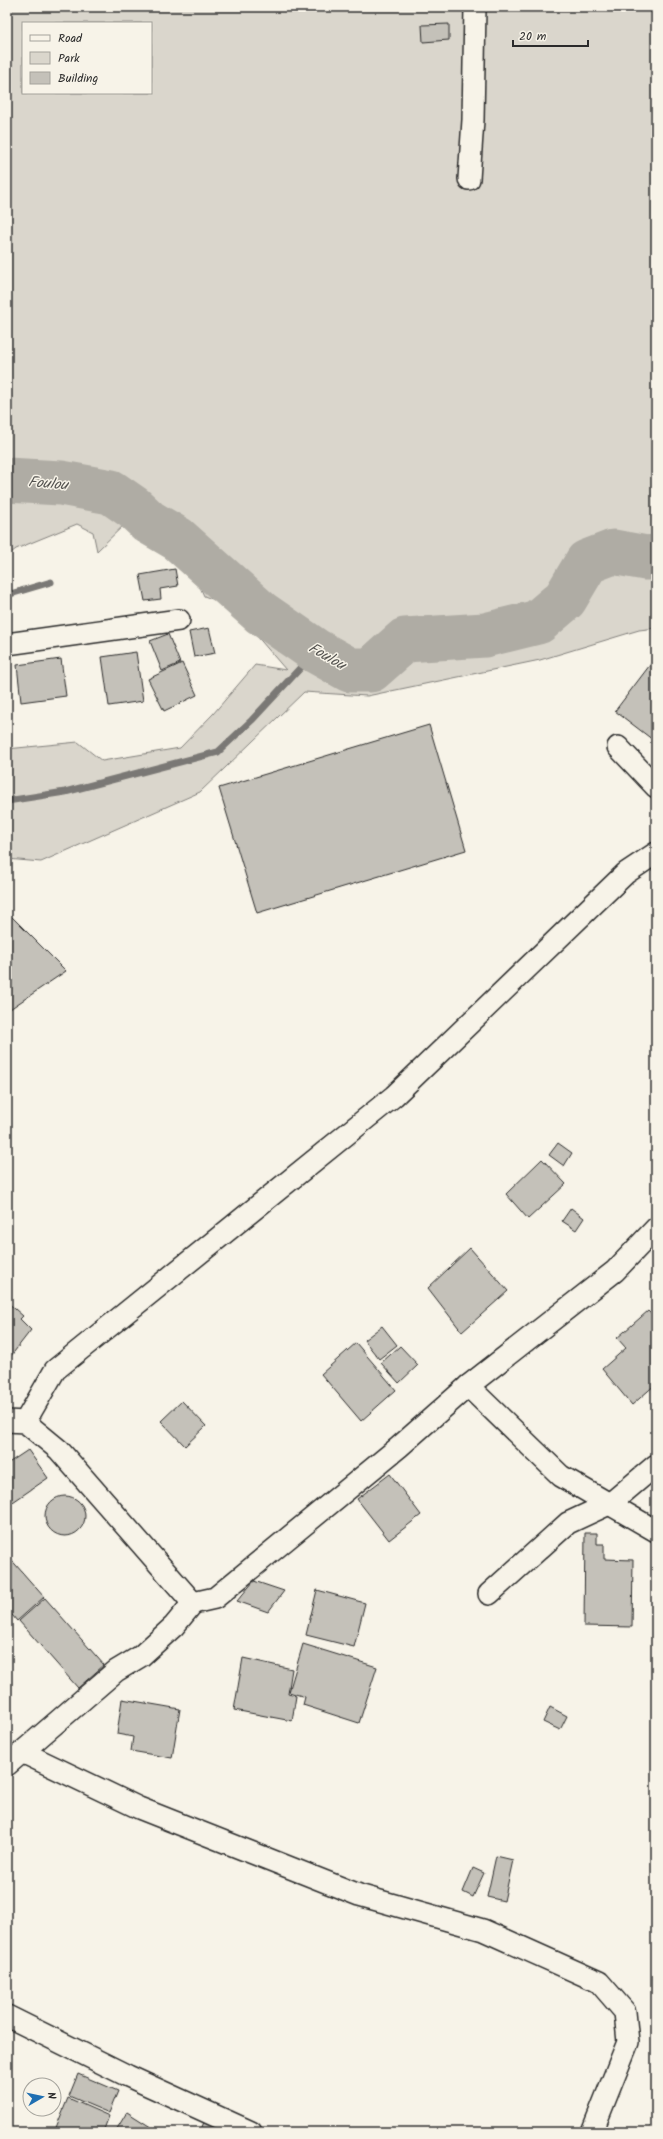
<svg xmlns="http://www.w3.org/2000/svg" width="663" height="2139" font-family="Kalam,sans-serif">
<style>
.green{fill:#dad6cc;stroke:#82807c;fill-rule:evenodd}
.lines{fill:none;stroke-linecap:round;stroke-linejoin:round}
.stream{stroke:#7a7874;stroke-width:7}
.river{stroke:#afaca4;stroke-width:45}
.building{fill:#c4c1b9;stroke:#2b2b2b}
.street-casing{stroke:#2b2b2b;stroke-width:24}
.street{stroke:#f7f3e8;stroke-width:21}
.labels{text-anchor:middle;stroke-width:3;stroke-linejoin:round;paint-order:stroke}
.water-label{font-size:15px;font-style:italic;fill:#53524f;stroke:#f7f3e8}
</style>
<rect width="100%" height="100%" fill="#f7f3e8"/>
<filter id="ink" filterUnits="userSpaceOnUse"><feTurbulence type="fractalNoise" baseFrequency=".025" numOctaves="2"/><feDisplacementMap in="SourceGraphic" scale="8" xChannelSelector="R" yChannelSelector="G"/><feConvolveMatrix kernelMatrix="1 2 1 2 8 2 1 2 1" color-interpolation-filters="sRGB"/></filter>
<g filter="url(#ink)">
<path class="green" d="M 7,7 L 656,7 L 656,628 L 639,630 L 540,660 L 367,696 L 304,692 L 200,792 L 41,862 L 7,859 L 7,749 L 78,742 L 102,761 L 180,748 L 213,714 L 255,665 L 286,670 L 231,606 L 204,596 L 190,564 L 128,521 L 97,551 L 93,532 L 77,524 L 16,549 L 7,556 ZM 23,23 L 151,23 L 151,93 L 23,93 Z"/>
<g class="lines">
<g class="stream">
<path d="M 7,595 L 51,582"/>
<path d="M 7,801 L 65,792 L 218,752 L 252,720 L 316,651"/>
</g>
<path class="river" d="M 7,480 L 61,483 L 111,492 L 134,508 L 149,522 L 178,539 L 261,613 L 316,651 L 350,670 L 371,670 L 405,640 L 485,635 L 538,622 L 565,599 L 587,562 L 613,552 L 646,558 L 656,557"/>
</g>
<g class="building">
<path d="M 449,24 L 449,40 L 423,42 L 422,25 Z"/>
<path d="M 175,569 L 178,586 L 160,589 L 161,599 L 145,601 L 140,575 Z"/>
<path d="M 209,628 L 215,653 L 194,657 L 189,632 Z"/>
<path d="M 168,634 L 180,663 L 162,671 L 150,641 Z"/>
<path d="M 136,652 L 143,701 L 109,706 L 102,657 Z"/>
<path d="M 656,657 L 656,736 L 653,740 L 615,711 Z"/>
<path d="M 61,659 L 66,696 L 21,702 L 17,665 Z"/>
<path d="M 182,663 L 197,695 L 164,711 L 148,679 Z"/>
<path d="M 429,725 L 466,850 L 257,913 L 219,788 Z"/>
<path d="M 7,912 L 66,971 L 7,1011 Z"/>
<path d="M 558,1143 L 572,1153 L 564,1166 L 549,1155 Z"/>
<path d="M 542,1159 L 566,1184 L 528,1219 L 506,1194 Z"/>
<path d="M 571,1208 L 584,1218 L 576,1230 L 562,1221 Z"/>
<path d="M 470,1248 L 508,1291 L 462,1332 L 428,1288 Z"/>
<path d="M 7,1302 L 23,1316 L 20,1319 L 31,1330 L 7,1361 Z"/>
<path d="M 648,1311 L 656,1319 L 656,1384 L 632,1405 L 602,1369 L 626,1348 L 617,1338 Z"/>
<path d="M 382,1326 L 397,1345 L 379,1359 L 364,1340 Z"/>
<path d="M 356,1343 L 396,1390 L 361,1421 L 321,1374 Z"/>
<path d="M 400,1346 L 418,1365 L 399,1383 L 381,1363 Z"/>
<path d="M 182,1401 L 206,1426 L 185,1446 L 161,1421 Z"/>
<path d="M 28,1450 L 48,1478 L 7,1506 L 7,1464 Z"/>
<path d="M 390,1474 L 421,1515 L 389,1540 L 357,1499 Z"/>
<circle cx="65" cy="1516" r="20"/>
<path d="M 585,1533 L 597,1533 L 597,1544 L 604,1544 L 604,1559 L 633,1560 L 632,1627 L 584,1626 Z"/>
<path d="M 8,1556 L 44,1597 L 17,1621 L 7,1609 Z"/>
<path d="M 254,1581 L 284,1591 L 268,1612 L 237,1601 Z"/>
<path d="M 317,1590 L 365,1603 L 354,1647 L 306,1635 Z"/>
<path d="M 45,1598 L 104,1665 L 78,1688 L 19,1621 Z"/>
<path d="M 303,1644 L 377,1667 L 359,1723 L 303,1705 L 305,1697 L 289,1692 Z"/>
<path d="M 243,1658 L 292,1669 L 288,1694 L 296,1696 L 292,1721 L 234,1710 Z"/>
<path d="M 122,1699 L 180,1709 L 172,1758 L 131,1751 L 133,1737 L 117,1734 Z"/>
<path d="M 550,1707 L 567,1716 L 560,1730 L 543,1722 Z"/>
<path d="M 496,1856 L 513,1860 L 504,1901 L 487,1897 Z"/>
<path d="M 473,1868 L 484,1873 L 473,1897 L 463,1892 Z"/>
<path d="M 78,2074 L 118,2091 L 109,2113 L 69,2096 Z"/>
<path d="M 68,2098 L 109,2116 L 103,2132 L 77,2132 L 71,2130 L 70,2132 L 60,2132 L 55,2130 Z"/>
<path d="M 127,2112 L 157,2131 L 157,2132 L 115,2132 Z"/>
<path d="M 204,2122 L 228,2132 L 200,2132 Z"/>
</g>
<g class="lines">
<g class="street-casing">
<g id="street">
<path d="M 469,179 L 473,120 L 475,7"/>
<path d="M 7,644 L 179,620"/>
<path d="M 618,747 L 656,787"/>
<path d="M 468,1386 L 561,1476 L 656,1531"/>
<path d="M 7,1421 L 25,1422 L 59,1450 L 193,1603 L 174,1626 L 141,1656 L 116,1671 L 7,1765"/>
<path d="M 25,1422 L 55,1370 L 394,1096 L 626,873 L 656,853"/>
<path d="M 489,1594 L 568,1523 L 611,1503 L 656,1465"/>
<path d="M 193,1603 L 215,1598 L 399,1447 L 468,1386 L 615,1271 L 656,1228"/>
<path d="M 22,1752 L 139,1808 L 359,1895 L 483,1930 L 599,1982 L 625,2012 L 628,2042 L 592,2132"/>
<path d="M 7,2016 L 128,2076 L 251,2132"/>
</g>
</g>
<use href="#street" class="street"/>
</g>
</g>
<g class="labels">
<g class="water-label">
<text transform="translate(48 483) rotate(5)" y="5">Foulou</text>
<text transform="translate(327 656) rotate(30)" y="5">Foulou</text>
</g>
</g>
<rect width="663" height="2139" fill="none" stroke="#f7f3e8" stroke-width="24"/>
<rect x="12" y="12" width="639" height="2115" fill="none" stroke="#2b2b2b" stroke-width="1.5" filter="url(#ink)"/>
<rect x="22" y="22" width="130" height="72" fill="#f7f3e8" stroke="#a5a39c"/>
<rect x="30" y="35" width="20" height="6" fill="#f7f3e8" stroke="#a5a39c"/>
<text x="58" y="42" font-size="12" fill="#2b2b2b">Road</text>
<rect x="30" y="52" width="20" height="12" fill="#dad6cc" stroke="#a5a39c"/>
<text x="58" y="62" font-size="12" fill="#2b2b2b">Park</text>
<rect x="30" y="72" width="20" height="12" fill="#c4c1b9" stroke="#a5a39c"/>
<text x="58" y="82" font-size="12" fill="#2b2b2b">Building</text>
<g transform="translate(42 2097) rotate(81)"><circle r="19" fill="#f7f3e8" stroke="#a5a39c"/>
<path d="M0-3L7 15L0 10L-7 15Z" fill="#1f6fb2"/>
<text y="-6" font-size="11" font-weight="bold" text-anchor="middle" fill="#2b2b2b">N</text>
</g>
<path d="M513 40v6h75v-6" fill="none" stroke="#2b2b2b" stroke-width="2"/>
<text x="519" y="40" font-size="12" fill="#2b2b2b" stroke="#f7f3e8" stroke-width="3" paint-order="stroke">20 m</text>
</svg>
